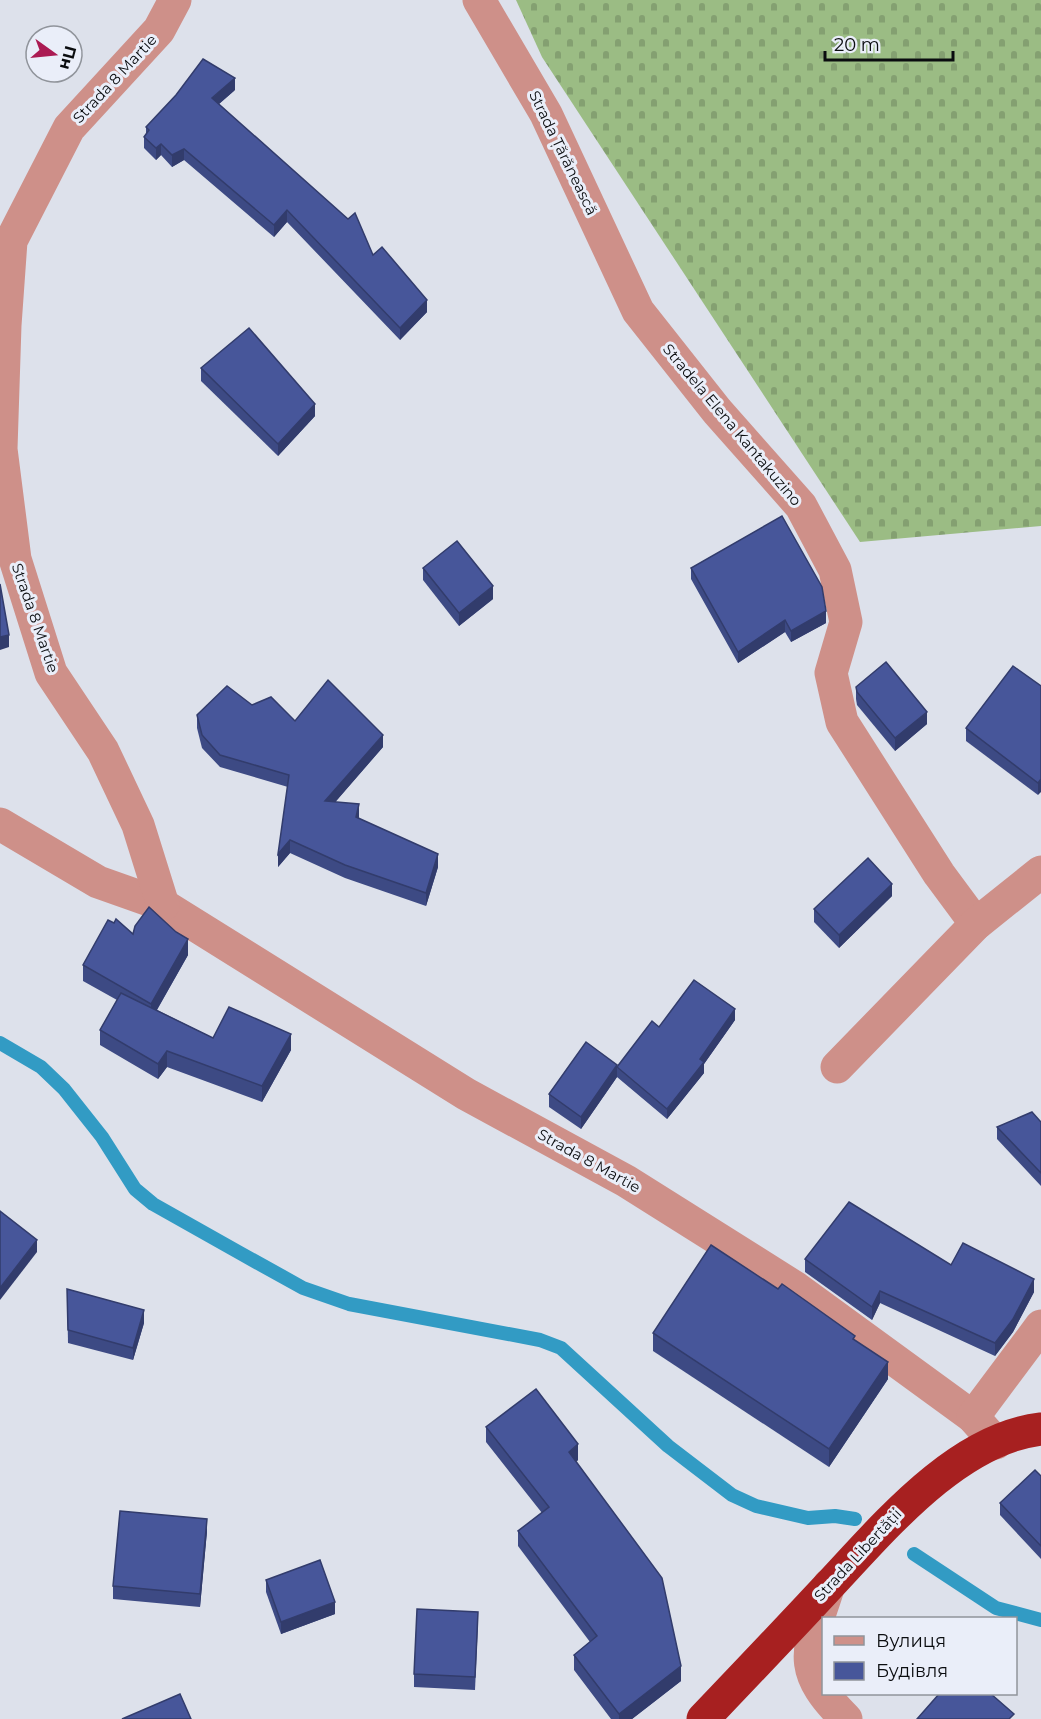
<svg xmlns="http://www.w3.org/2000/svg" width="1041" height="1719" font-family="Montserrat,sans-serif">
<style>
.cemetery{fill:url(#cemetery-stones)}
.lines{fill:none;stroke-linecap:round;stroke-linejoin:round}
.stream{stroke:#329bc4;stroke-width:14}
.minor{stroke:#ce9089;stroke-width:33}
.highway{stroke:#a72020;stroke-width:33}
.wall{fill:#3d4a84}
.shaded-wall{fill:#323c6c}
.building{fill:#47569a;stroke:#323c6c;stroke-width:1.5}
.labels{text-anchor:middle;stroke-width:6;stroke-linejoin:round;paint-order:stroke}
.street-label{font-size:15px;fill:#0a0c0f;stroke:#eaeef9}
</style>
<defs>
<pattern id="cemetery-stones" width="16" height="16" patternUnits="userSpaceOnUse" patternTransform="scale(1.5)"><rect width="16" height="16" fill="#9bbc84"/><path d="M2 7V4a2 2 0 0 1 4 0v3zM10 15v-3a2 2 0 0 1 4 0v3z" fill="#84a071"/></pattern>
</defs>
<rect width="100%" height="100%" fill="#dde1eb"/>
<path class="cemetery" d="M 516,0 L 1041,0 L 1041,526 L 860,542 L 542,57 Z"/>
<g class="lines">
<g class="stream">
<path d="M 0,1043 L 41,1067 L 64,1089 L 102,1137 L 135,1189 L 153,1204 L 240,1253 L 303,1288 L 349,1304 L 540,1340 L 561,1348 L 668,1446 L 732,1495 L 756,1506 L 808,1518 L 835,1516 L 855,1519"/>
<path d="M 914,1554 L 996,1608 L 1041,1620"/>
</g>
<g class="minor">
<path d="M 479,0 L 546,114 L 638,311 L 717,411 L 801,506 L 835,570 L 846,622 L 831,673 L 842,722 L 939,874 L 976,924"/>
<path d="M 0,824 L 98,882 L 163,905 L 466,1094 L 626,1181 L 796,1288 L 973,1417 L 996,1443"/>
<path d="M 163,905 L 138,825 L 103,751 L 51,673 L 15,559 L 1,449 L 5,325 L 11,241 L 69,128 L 159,30 L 175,0"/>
<path d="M 837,1067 L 976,924 L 1041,872"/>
<path d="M 973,1417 L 1041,1326"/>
<path d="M 829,1585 C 809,1649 793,1667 846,1719"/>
</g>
<path class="highway" d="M 703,1719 C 744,1676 785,1633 825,1590 C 881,1531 955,1439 1041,1429"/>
</g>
<g class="wall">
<path d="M 235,90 L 219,104 L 373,255 L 427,312 L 400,340 L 287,222 L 274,237 L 184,160 L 172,167 L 161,155 L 156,160 L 144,148 L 144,137 L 146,134 L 146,127 Z"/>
<path d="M 201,368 L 315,416 L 278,456 L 201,381 Z"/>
<path d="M 423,568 L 493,599 L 459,626 L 423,580 Z"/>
<path d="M 691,568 L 826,623 L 791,642 L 785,632 L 738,663 L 691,579 Z"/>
<path d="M 1041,686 L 1038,795 L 966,741 L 966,728 Z"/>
<path d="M 856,687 L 927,724 L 895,751 L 857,705 L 856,699 Z"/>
<path d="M 252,705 L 295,721 L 383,747 L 335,802 L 359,818 L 438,867 L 426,906 L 345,878 L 290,853 L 278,867 L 288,787 L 220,767 L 202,748 L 197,728 L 197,715 Z"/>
<path d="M 892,896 L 839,948 L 814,922 L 814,909 Z"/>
<path d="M 133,934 L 188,955 L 157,1010 L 213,1038 L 291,1050 L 262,1102 L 167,1067 L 158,1079 L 100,1045 L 100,1030 L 117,1000 L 83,981 L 83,965 Z"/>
<path d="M 735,1020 L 704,1064 L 704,1073 L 667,1119 L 617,1077 L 581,1129 L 549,1107 L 549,1094 L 617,1067 L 659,1027 Z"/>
<path d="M 1041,1122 L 1041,1186 L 997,1139 L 997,1127 Z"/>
<path d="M 805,1259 L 951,1265 L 1034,1292 L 1013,1332 L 995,1356 L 880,1303 L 872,1320 L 805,1272 Z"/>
<path d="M 67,1289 L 144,1323 L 133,1360 L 68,1343 Z"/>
<path d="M 778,1289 L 855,1340 L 888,1379 L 829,1467 L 653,1351 L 653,1333 Z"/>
<path d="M 486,1427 L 578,1460 L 576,1462 L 681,1681 L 632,1719 L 611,1719 L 574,1670 L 574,1655 L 590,1642 L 518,1546 L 518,1531 L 542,1513 L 486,1442 Z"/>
<path d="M 1041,1476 L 1041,1559 L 1000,1515 L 1000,1503 Z"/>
<path d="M 207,1531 L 200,1607 L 113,1599 L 113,1586 Z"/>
<path d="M 266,1580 L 335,1614 L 281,1634 L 266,1592 Z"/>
<path d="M 478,1624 L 475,1690 L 414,1687 L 414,1674 Z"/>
</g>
<g class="shaded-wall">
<path d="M 235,78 L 235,90 L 212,110 L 212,98 Z"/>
<path d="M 161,144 L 161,155 L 156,160 L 156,148 Z"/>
<path d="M 184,149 L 184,160 L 172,167 L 172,155 Z"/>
<path d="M 287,210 L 287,222 L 274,237 L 274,225 Z"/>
<path d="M 427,300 L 427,312 L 400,340 L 400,328 Z"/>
<path d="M 315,404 L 315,416 L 278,456 L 278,444 Z"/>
<path d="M 493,586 L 493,599 L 459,626 L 459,613 Z"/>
<path d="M 826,611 L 826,623 L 791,642 L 791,631 Z"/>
<path d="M 785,620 L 785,632 L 738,663 L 738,652 Z"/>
<path d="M 9,635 L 9,647 L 0,650 L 0,637 Z"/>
<path d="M 927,712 L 927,724 L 895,751 L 895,738 Z"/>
<path d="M 383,735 L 383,747 L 325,814 L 325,801 Z"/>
<path d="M 1041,779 L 1041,792 L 1038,795 L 1038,783 Z"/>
<path d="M 359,804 L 359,817 L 356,829 L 356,817 Z"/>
<path d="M 290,840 L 290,853 L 278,867 L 278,854 Z"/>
<path d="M 438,854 L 438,867 L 426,906 L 426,893 Z"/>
<path d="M 892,884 L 892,896 L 839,948 L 839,935 Z"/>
<path d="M 188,939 L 188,955 L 151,1020 L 151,1004 Z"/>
<path d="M 735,1009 L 735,1020 L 704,1064 L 704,1073 L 667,1119 L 667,1109 L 700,1059 Z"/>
<path d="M 291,1034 L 291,1050 L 262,1102 L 262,1086 Z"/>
<path d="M 167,1051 L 167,1067 L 158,1079 L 158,1064 Z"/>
<path d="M 617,1065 L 617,1077 L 581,1129 L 581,1117 Z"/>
<path d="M 37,1240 L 37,1252 L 0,1300 L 0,1288 Z"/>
<path d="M 1034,1279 L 1034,1292 L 1013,1332 L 995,1356 L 995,1343 Z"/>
<path d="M 880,1291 L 880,1303 L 872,1320 L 872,1307 Z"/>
<path d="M 144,1310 L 144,1323 L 133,1360 L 133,1348 Z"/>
<path d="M 888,1362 L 888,1379 L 829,1467 L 829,1449 Z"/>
<path d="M 578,1444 L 578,1460 L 569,1467 L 569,1452 Z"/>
<path d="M 207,1519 L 207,1531 L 200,1607 L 200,1594 Z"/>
<path d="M 335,1602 L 335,1614 L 281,1634 L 281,1622 Z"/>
<path d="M 681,1666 L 681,1681 L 632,1719 L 619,1719 L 619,1714 Z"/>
</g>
<g class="building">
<path d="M 203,59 L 235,78 L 212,98 L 348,219 L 355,213 L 373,255 L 382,247 L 427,300 L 400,328 L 287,210 L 274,225 L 184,149 L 172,155 L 161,144 L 156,148 L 144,137 L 149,130 L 146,127 L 176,95 Z"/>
<path d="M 249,328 L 315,404 L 278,444 L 201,368 Z"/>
<path d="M 782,516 L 822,587 L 826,611 L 791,631 L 785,620 L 738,652 L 691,568 Z"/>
<path d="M 457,541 L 493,586 L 459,613 L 423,568 Z"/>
<path d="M 0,584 L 9,635 L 0,637 Z"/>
<path d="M 886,662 L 927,712 L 895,738 L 857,692 L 856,687 Z"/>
<path d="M 1013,666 L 1041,686 L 1041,779 L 1038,783 L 966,728 Z"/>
<path d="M 328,680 L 383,735 L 325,801 L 359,804 L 356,817 L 438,854 L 426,893 L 345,865 L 290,840 L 278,854 L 289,775 L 220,755 L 202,735 L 197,715 L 227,686 L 252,705 L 271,697 L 295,721 Z"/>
<path d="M 868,858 L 892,884 L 839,935 L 814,909 Z"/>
<path d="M 149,907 L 176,932 L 188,939 L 151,1004 L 83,965 L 108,920 L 114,923 L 116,919 L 133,934 L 135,926 Z"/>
<path d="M 694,980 L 735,1009 L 700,1059 L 704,1062 L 667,1109 L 617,1067 L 652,1021 L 659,1027 Z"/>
<path d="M 121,993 L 213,1038 L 229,1007 L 291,1034 L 262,1086 L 167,1051 L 158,1064 L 100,1030 Z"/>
<path d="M 586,1042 L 617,1065 L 581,1117 L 549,1094 Z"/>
<path d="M 1032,1112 L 1041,1122 L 1041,1173 L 997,1127 Z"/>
<path d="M 849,1202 L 951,1265 L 963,1243 L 1034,1279 L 1013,1319 L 995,1343 L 880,1291 L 872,1307 L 805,1259 Z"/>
<path d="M 0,1211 L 37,1240 L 0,1288 Z"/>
<path d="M 711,1245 L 778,1289 L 782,1284 L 785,1286 L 855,1336 L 853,1339 L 888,1362 L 829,1449 L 653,1333 Z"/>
<path d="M 67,1289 L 144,1310 L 133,1348 L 68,1330 Z"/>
<path d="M 536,1389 L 578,1444 L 569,1452 L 662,1578 L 681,1666 L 619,1714 L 574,1655 L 597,1636 L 518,1531 L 549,1507 L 486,1427 Z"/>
<path d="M 1035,1470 L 1041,1476 L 1041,1546 L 1000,1503 Z"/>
<path d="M 120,1511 L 207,1519 L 200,1594 L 113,1586 Z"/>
<path d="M 320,1560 L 335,1602 L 281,1622 L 266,1580 Z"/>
<path d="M 417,1609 L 478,1612 L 475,1677 L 414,1674 Z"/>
<path d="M 180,1694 L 191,1719 L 122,1719 Z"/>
<path d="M 939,1694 L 991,1694 L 1014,1714 L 1009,1719 L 917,1719 Z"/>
</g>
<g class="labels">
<g class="street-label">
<text transform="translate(115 79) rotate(-47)" y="5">Strada 8 Martie</text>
<text transform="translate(563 153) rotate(64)" y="5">Strada Țărănească</text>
<text transform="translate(732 425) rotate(50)" y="5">Stradela Elena Kantakuzino</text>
<text transform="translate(35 618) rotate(71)" y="5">Strada 8 Martie</text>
<text transform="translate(589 1161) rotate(29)" y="5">Strada 8 Martie</text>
<text transform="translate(858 1555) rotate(-47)" y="5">Strada Libertății</text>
</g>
</g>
<rect x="822" y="1617" width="195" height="78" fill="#eaeef9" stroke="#90949b" stroke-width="1.5"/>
<rect x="834" y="1636" width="30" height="9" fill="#ce9089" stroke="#90949b" stroke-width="1.5"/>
<text x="876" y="1647" font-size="18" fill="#0a0c0f">Вулиця</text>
<rect x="834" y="1662" width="30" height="18" fill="#47569a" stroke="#90949b" stroke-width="1.5"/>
<text x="876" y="1677" font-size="18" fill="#0a0c0f">Будівля</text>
<g transform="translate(54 54) rotate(105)"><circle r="28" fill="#eaeef9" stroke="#90949b" stroke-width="1.5"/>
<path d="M0-4.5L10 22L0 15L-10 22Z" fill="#ab1b53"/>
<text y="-9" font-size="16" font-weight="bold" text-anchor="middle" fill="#0a0c0f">Пн</text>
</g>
<path d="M825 51v9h128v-9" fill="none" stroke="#0a0c0f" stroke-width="3"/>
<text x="834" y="51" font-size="18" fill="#0a0c0f" stroke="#eaeef9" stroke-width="4.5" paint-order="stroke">20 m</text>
</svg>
